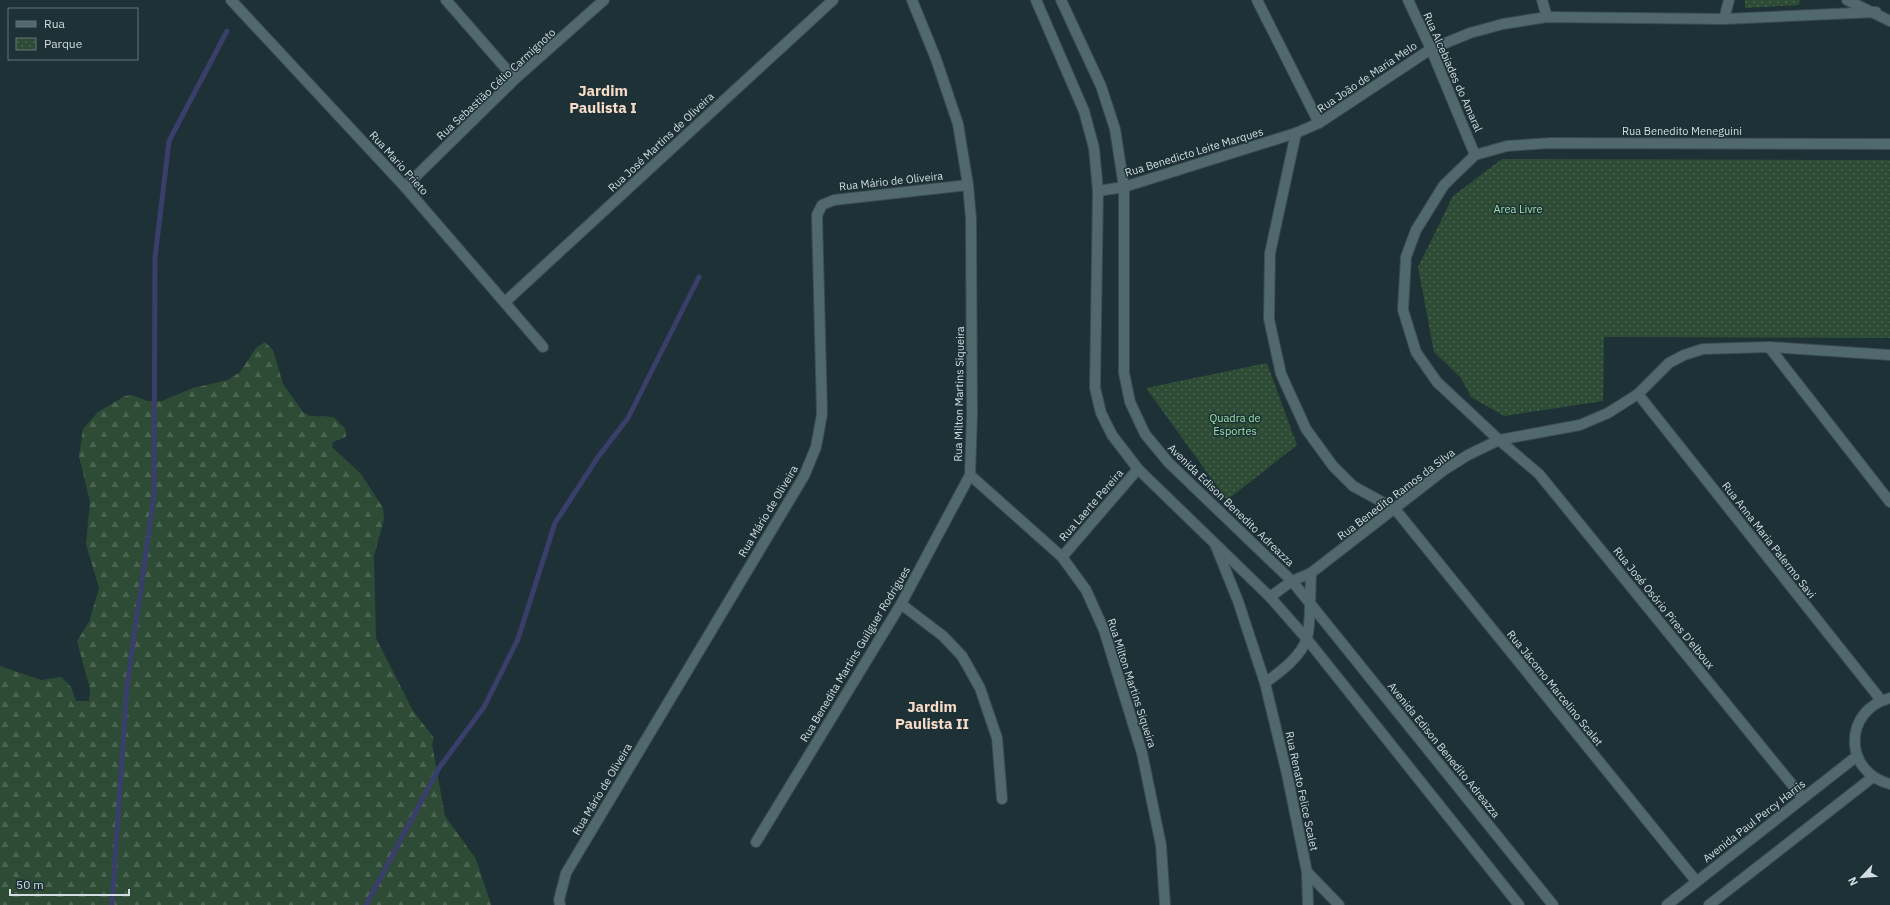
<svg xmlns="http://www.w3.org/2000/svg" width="1890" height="905" font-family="'IBM Plex Sans',sans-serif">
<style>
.forest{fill:url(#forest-firs)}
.park{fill:url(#park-dots)}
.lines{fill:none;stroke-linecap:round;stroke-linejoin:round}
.stream{stroke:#393f6a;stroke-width:5}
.street-casing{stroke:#3a4c50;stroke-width:12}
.secondary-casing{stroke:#3a4c50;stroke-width:12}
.street{stroke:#51686d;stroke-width:10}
.secondary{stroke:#51686d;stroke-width:10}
.labels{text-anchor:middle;stroke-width:3;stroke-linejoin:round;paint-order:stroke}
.street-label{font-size:11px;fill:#d2dee1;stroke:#1d3136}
.park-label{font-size:11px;fill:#9be1ab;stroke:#1d3136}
.district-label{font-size:15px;font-weight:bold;fill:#f7dcc8;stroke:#1d3136}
</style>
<defs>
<pattern id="forest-firs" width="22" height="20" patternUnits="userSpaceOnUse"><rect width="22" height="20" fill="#2e4c35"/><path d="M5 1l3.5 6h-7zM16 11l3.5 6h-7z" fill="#4b6552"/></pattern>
<pattern id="park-dots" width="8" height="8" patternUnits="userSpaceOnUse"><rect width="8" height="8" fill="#2e4c35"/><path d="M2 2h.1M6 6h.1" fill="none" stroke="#4b6552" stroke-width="1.8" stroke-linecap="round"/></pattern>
</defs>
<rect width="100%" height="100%" fill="#1d3136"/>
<path class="forest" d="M 265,342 L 273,350 L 283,384 L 303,412 L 310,416 L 333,417 L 345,428 L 346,437 L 333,442 L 332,447 L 361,474 L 383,508 L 384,519 L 374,556 L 376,638 L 413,711 L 434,738 L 432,744 L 445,816 L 476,859 L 491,905 L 0,905 L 0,666 L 41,680 L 61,677 L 71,687 L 76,701 L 89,701 L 90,689 L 77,641 L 89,622 L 99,588 L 86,544 L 90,502 L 79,456 L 83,429 L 98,412 L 125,396 L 132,395 L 147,401 L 162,401 L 193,388 L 228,380 L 240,372 L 256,348 Z"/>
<g class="park">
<path d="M 1745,0 L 1800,0 L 1799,5 L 1745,8 Z"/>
<path d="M 1502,159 L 1890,160 L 1890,338 L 1604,337 L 1603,401 L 1504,416 L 1471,397 L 1461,378 L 1434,352 L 1418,267 L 1453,196 Z"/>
<path d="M 1267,363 L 1297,445 L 1227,500 L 1146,388 Z"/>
</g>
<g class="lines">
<g class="stream">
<path d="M 112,905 L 127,686 L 154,496 L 155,258 L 169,141 L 227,31"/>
<path d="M 366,905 L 439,768 L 484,707 L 518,639 L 555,523 L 598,457 L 628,418 L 699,277"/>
</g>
<g class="street-casing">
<g id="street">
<path d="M 231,0 L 405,187 L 543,347"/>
<path d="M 446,0 L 515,79"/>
<path d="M 1257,0 L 1319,123"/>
<path d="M 1408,0 L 1431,49 L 1475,155"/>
<path d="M 1542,0 L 1547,17"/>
<path d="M 1847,0 L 1890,21"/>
<path d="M 1724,19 L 1729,0"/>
<path d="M 1890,144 L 1551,143 L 1507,146 L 1475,155 L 1444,185 L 1416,230 L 1406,257 L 1403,310 L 1416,352 L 1437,382 L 1499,440 L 1580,425 L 1608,413 L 1638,394 L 1669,363 L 1684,355 L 1703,349 L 1769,347 L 1890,355"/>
<path d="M 405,187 L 515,79 L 604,0"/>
<path d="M 1098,191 L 1124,187 L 1296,133"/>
<path d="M 505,302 L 833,0"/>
<path d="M 1769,347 L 1890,502"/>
<path d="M 1638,394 L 1881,700"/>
<path d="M 970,475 L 1062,557 L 1086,590 L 1104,630 L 1142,753 L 1161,845 L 1165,905"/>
<path d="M 1215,544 L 1238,601 L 1265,683 L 1287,774 L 1307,872 L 1308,905"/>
<path d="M 1062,557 L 1138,469"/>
<path d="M 1270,597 L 1292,581 L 1311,573 L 1444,470 L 1468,455 L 1499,440 L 1539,474 L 1803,798"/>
<path d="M 901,604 L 943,636 L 962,656 L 980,688 L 997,738 L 1002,799"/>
<path d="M 1265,683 C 1280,672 1301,657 1307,638 C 1311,623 1310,590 1311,573"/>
<path d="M 756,842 L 901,604 L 970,475 L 972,414 L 971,219 L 968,185 L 958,124 L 936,59 L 912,0"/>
<path d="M 1307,872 L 1339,905"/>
<path d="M 1696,881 L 1395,509 L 1353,486 L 1333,466 L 1306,429 L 1281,374 L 1269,319 L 1270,253 L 1296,133 L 1319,123 L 1431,49 L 1470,33 L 1503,24 L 1547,17 L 1724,19 L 1876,12"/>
<path d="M 560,905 L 559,900 L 566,873 L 804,476 L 816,447 L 822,414 L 817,215 L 822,205 L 834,200 L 968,185"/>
</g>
</g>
<g class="secondary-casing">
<g id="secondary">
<path d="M 1036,0 L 1084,111 L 1094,148 L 1098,191 L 1095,388 L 1101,413 L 1112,435 L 1138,469 L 1270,597 L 1306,638 L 1519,905"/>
<path d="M 1061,0 L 1101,86 L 1115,129 L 1124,187 L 1124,373 L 1130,402 L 1145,434 L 1169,463 L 1292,581 L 1553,905"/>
<path d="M 1890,698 C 1843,710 1843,772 1890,784"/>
<path d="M 1667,905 L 1857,756"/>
<path d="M 1709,905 L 1873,777"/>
</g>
</g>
<use href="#street" class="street"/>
<use href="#secondary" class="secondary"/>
</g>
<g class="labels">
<g class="street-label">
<text transform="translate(1453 72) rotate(66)" y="4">Rua Alcebiades do Amaral</text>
<text transform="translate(1367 77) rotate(-34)" y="4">Rua João de Maria Melo</text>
<text transform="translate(496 84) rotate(-43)" y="4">Rua Sebastião Célio Carmignoto</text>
<text x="1682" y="135">Rua Benedito Meneguini</text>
<text transform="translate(661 142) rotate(-43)" y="4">Rua José Martins de Oliveira</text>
<text transform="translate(1194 152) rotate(-17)" y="4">Rua Benedicto Leite Marques</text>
<text transform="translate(399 163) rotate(48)" y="4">Rua Mario Prieto</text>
<text transform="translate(891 181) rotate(-6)" y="4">Rua Mário de Oliveira</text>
<text transform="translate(959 394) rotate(-89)" y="4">Rua Milton Martins Siqueira</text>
<text transform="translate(1396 494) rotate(-37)" y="4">Rua Benedito Ramos da Silva</text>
<text transform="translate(1091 505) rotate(-49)" y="4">Rua Laerte Pereira</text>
<text transform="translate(1231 505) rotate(44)" y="4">Avenida Edison Benedito Adreazza</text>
<text transform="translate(768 511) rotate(-59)" y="4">Rua Mário de Oliveira</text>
<text transform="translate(1769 540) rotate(52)" y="4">Rua Anna Maria Palermo Savi</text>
<text transform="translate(1664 608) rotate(51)" y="4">Rua José Osório Pires D'elboux</text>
<text transform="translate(855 654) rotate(-59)" y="4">Rua Benedita Martins Guilguer Rodrigues</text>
<text transform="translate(1132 683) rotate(72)" y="4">Rua Milton Martins Siqueira</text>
<text transform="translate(1555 688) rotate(51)" y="4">Rua Jácomo Marcelino Scalet</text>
<text transform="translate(1444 750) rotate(51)" y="4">Avenida Edison Benedito Adreazza</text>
<text transform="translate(602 789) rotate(-59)" y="4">Rua Mário de Oliveira</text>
<text transform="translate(1302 791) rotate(78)" y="4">Rua Renato Felice Scalet</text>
<text transform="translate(1754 821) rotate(-38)" y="4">Avenida Paul Percy Harris</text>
</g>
<g class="park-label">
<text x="1518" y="213">Area Livre</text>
<text x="1235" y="422">Quadra de<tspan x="1235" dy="13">Esportes</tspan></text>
</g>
<g class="district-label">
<text x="603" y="96">Jardim<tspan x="603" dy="17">Paulista I</tspan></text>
<text x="932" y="712">Jardim<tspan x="932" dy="17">Paulista II</tspan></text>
</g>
</g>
<rect x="8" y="8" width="130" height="52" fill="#1d3136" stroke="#65767a"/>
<rect x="16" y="21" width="20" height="6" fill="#51686d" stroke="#65767a"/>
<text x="44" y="28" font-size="12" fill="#d2dee1">Rua</text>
<rect x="16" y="38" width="20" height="12" fill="url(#park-dots)" stroke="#65767a"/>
<text x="44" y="48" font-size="12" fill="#d2dee1">Parque</text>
<g transform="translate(1862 877) rotate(244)" stroke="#1d3136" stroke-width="3" paint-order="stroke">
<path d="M0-3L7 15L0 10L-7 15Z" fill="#d2dee1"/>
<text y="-6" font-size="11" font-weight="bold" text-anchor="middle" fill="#d2dee1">N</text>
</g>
<path d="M10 889v6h119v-6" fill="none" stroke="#d2dee1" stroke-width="2"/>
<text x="16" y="889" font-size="12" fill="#d2dee1" stroke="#1d3136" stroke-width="3" paint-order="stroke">50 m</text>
</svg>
